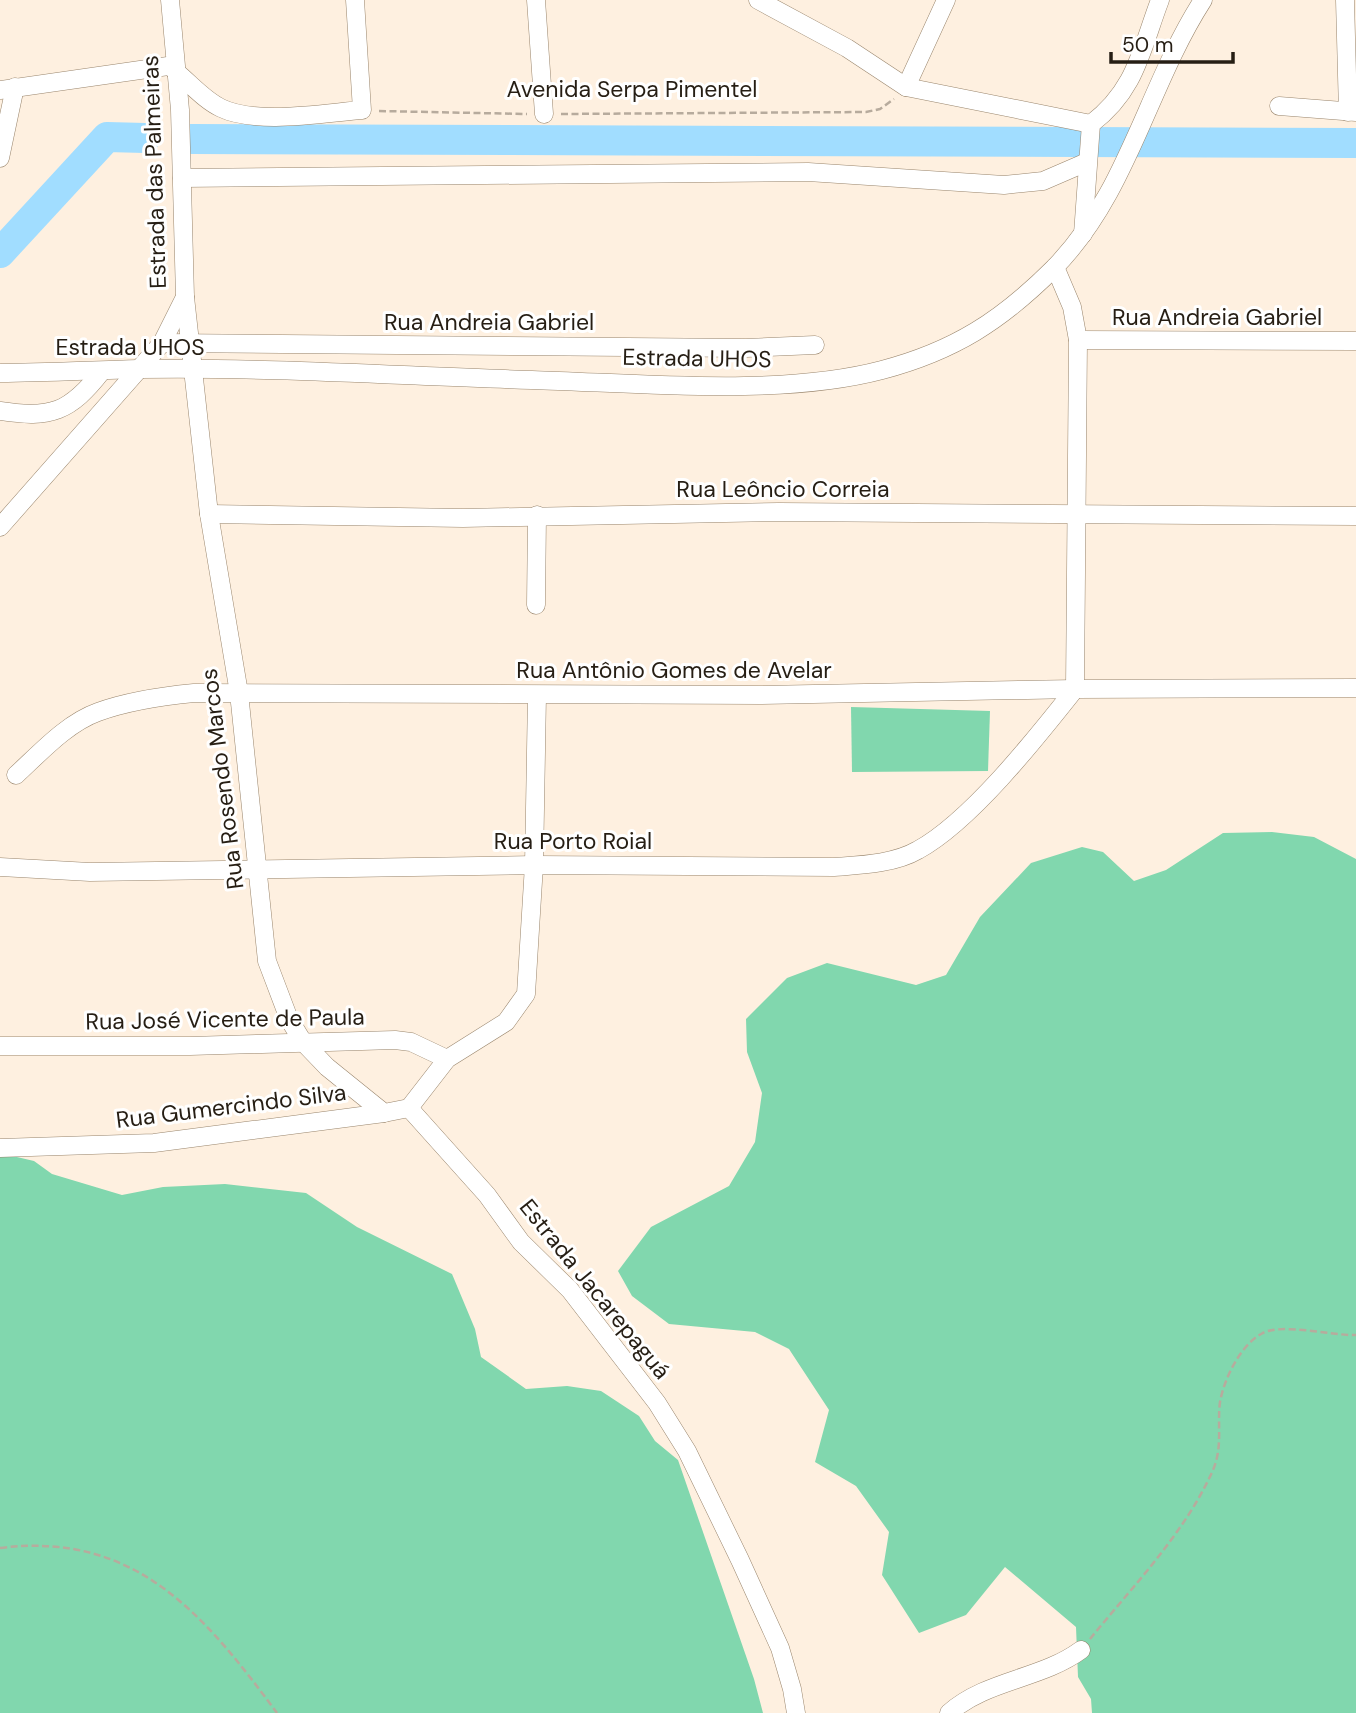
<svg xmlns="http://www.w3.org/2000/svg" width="1356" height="1713" font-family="'DM Sans',sans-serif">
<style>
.green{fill:#81d7ae}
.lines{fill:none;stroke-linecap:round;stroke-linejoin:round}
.river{stroke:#a1ddff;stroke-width:30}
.minor-casing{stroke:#99856c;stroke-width:19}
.path{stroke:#b7ab9d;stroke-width:2.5;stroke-dasharray:7 3.5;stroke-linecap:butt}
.minor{stroke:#fff;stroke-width:18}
.labels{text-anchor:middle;stroke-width:6;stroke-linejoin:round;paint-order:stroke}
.street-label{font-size:23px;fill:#261e14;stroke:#fff}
</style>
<rect width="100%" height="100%" fill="#fef0e0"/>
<g class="green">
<path d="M 851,707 L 990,711 L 988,771 L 852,772 Z"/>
<path d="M 1272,832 L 1314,837 L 1356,859 L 1356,1713 L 1092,1713 L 1091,1699 L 1078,1677 L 1076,1627 L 1005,1567 L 966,1615 L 919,1633 L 882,1575 L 889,1532 L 856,1486 L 815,1462 L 829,1410 L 789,1349 L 755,1332 L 669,1324 L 632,1296 L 618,1271 L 651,1227 L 729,1186 L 755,1142 L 762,1093 L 747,1052 L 746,1019 L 787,978 L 827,963 L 916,985 L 946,975 L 980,917 L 1031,863 L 1082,847 L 1103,852 L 1134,881 L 1166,870 L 1223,833 Z"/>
<path d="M 4,1154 L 34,1161 L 52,1174 L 122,1195 L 163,1187 L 225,1184 L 306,1193 L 357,1227 L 452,1274 L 475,1329 L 481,1357 L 526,1389 L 567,1386 L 601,1391 L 639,1416 L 655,1441 L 678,1460 L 754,1679 L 763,1713 L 0,1713 L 0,1156 Z"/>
</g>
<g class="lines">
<g class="river">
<path d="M 191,139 L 1356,143"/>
<path d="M 0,253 L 107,137 L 145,138"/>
</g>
<g class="minor-casing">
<g id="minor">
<path d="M 536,0 L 544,114"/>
<path d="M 758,0 L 847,48 L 906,87 L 1091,124"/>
<path d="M 1345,0 L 1348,112"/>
<path d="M 175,71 C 190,83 204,100 221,108 C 256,125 324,113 362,110 L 355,0"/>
<path d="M 906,87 L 946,0"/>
<path d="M 0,90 L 175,65"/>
<path d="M 1279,106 L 1356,112"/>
<path d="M 0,158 L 15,87"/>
<path d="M 182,178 L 808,172 L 1004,185 L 1043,181 L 1087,162"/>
<path d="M 1083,234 L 1091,124 C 1136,90 1141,50 1160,0"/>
<path d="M 185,297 L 209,514 L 239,693 L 267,961 L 289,1019 L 303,1042 L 327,1067 L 384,1113 L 409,1108 L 447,1059 L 506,1022 L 526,994 L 534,865 L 537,695"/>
<path d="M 1078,340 L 1356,341"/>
<path d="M 162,343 L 746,348 L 815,345"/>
<path d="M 0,373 C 47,373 93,370 140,369 C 271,367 402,376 532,380 C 639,383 780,397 882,370 C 954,351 1001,321 1054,268 C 1128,193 1147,87 1203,0"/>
<path d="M 0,411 C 51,419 70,412 102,371"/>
<path d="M 209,514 L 463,518 L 779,512 L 1356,516"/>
<path d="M 0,527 L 162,343 L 185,297 L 180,110 L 170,0"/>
<path d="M 536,605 L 537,515"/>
<path d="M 16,775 C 40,753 67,723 98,712 C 128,701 163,696 194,693 L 760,695 L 1075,689 L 1356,688"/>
<path d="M 0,867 L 90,872 L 534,865 L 834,867 C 860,865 894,864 918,850 C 971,821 1037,737 1075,689 L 1078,340 L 1072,307 L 1055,267"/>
<path d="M 0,1046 L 190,1046 L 395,1040 L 411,1042 L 447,1059"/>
<path d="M 409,1108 L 487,1195 L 521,1242 L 570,1290 L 657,1403 L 687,1451 L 740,1560 L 780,1648 L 792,1689 L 796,1713"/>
<path d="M 0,1148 L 154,1143 L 384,1113"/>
<path d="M 949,1713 C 986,1680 1042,1679 1081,1650"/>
</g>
</g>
<g class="path">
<path d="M 379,111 L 527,114"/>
<path d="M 561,114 L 866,112 L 880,109 L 894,99"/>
<path d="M 0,1548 C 135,1531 204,1614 277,1713"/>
<path d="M 1090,1639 C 1133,1586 1185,1533 1213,1470 C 1223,1446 1217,1426 1220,1402 C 1224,1379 1240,1346 1261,1334 C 1280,1322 1332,1336 1356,1335"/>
</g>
<use href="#minor" class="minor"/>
</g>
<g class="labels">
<g class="street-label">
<text x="632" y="97">Avenida Serpa Pimentel</text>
<text transform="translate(154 172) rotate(-92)" y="8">Estrada das Palmeiras</text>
<text x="1217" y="325">Rua Andreia Gabriel</text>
<text x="489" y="330">Rua Andreia Gabriel</text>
<text x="130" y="355">Estrada UHOS</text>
<text transform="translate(697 358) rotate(1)" y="8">Estrada UHOS</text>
<text x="783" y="497">Rua Leôncio Correia</text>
<text x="674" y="678">Rua Antônio Gomes de Avelar</text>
<text transform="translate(222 779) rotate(-97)" y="8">Rua Rosendo Marcos</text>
<text x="573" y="849">Rua Porto Roial</text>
<text transform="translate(225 1019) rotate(-1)" y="8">Rua José Vicente de Paula</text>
<text transform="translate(231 1106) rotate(-7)" y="8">Rua Gumercindo Silva</text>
<text transform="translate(595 1289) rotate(51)" y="8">Estrada Jacarepaguá</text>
</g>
</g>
<path d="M1111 52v10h122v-10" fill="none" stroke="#261e14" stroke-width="3.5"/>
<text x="1122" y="52" font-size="21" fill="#261e14" stroke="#ffffff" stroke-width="5" paint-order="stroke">50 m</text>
</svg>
